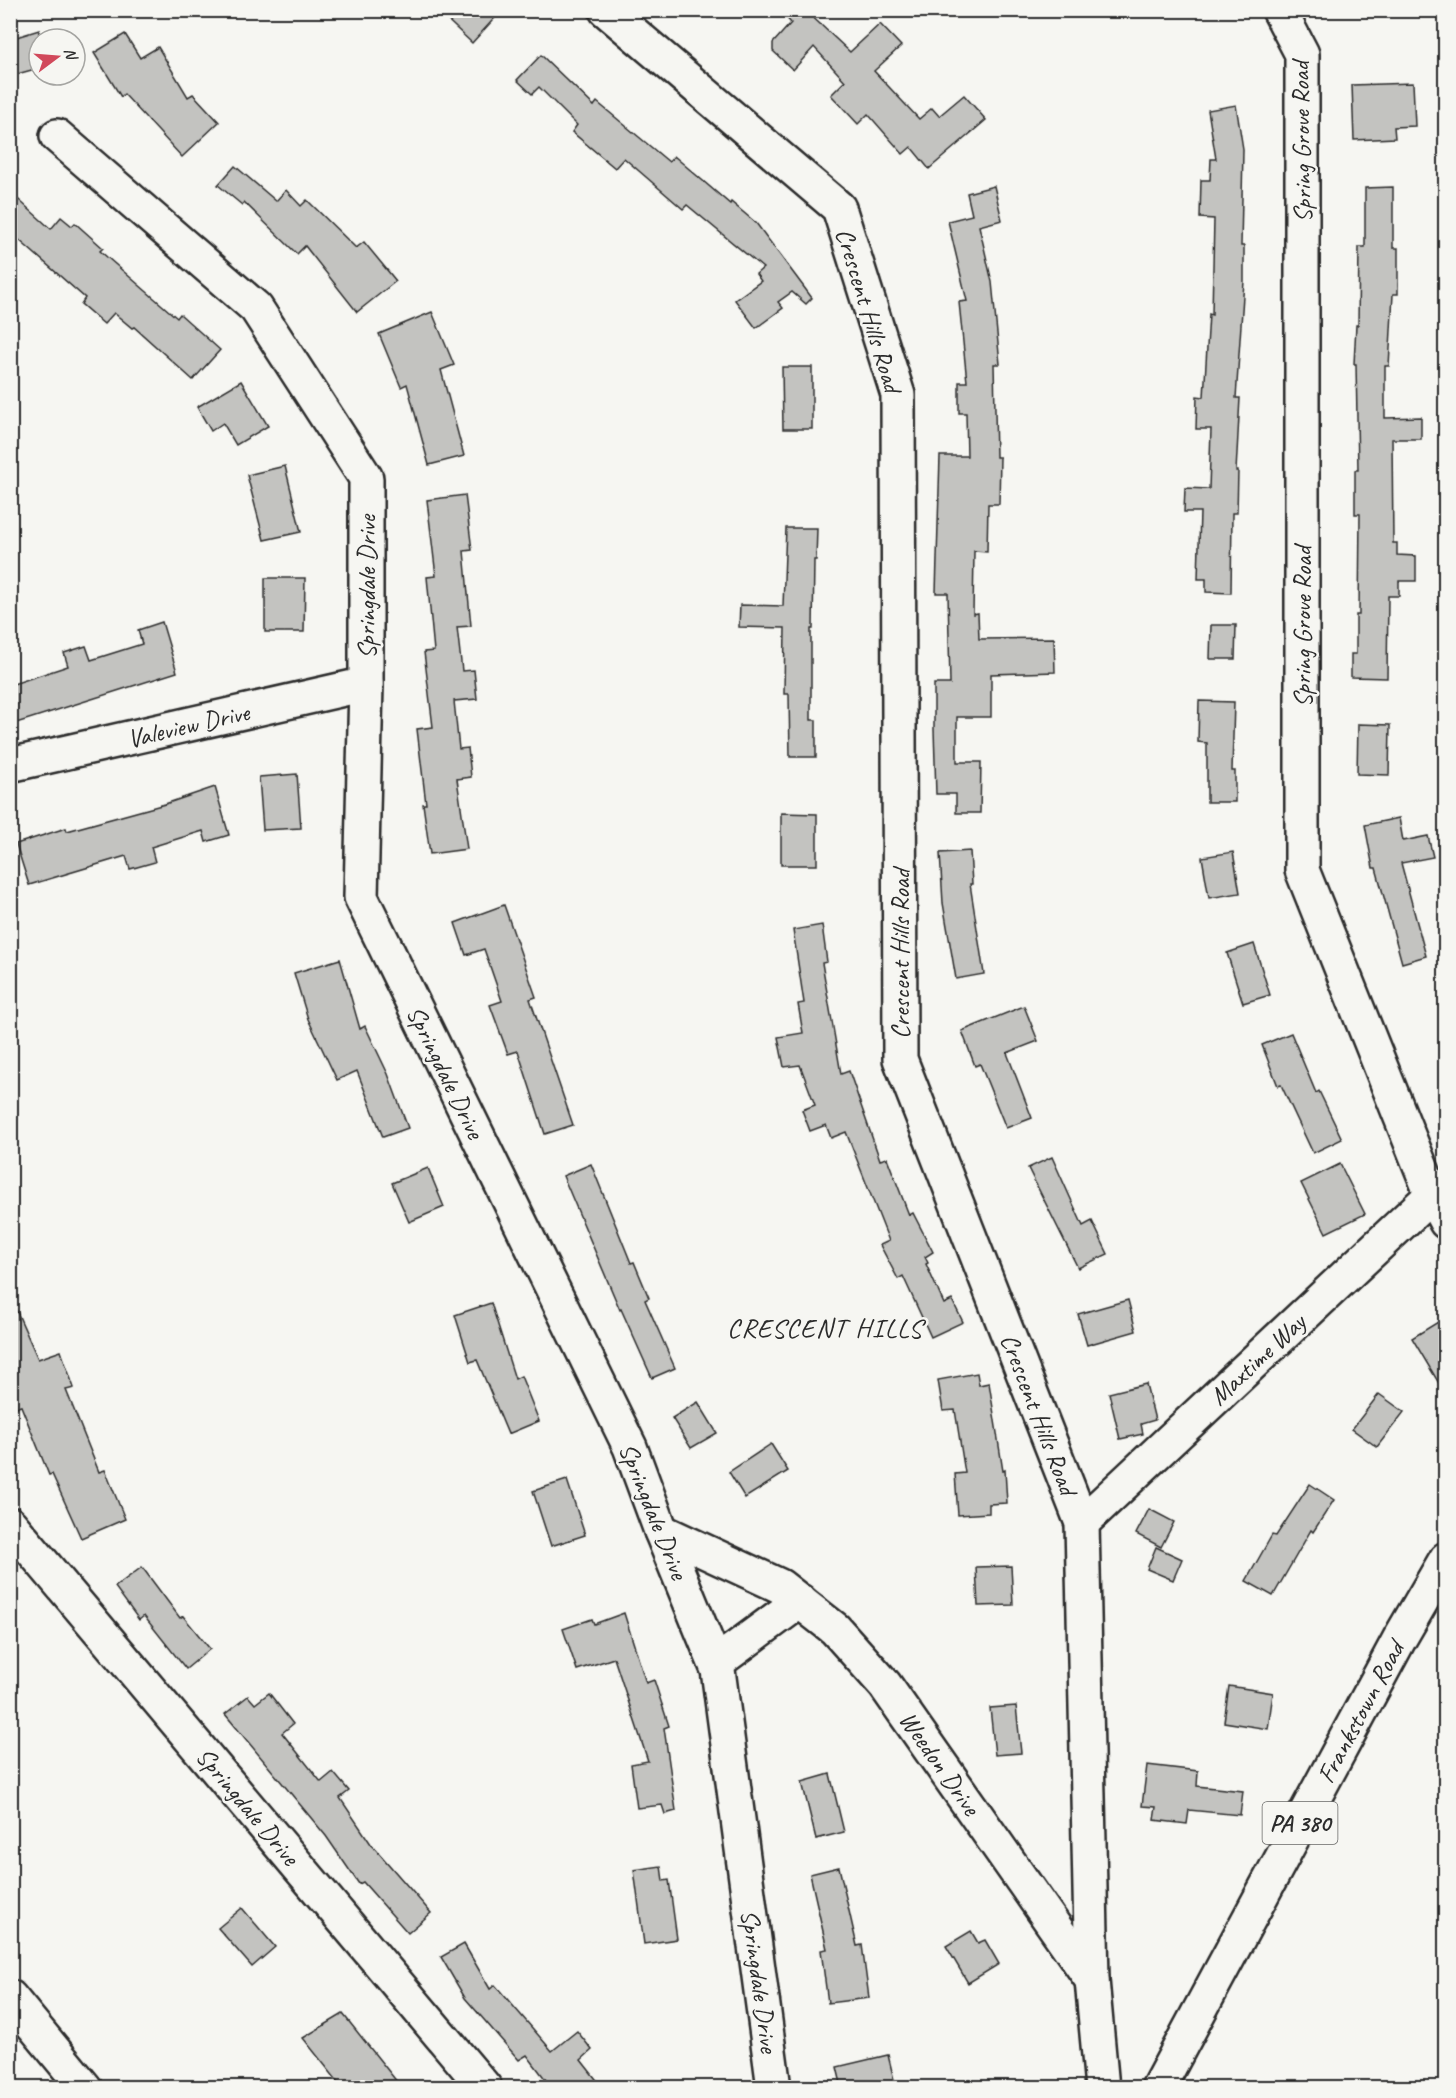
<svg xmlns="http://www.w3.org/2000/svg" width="1456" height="2098" font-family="Caveat,sans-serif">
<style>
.building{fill:#c3c3c0;stroke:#2b2b2b;stroke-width:1.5}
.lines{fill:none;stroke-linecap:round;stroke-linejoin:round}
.minor-casing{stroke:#2b2b2b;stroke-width:38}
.major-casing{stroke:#2b2b2b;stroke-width:38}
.minor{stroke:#f6f6f2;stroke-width:33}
.major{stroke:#f6f6f2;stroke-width:33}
.labels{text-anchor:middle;stroke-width:5;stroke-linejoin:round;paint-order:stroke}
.shield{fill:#f6f6f2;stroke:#686867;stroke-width:1.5}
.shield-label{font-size:24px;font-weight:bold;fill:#2b2b2b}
.street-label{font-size:26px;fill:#2b2b2b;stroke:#f6f6f2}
.neighbourhood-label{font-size:27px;letter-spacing:1.5px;fill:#2b2b2b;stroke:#f6f6f2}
</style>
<rect width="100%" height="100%" fill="#f6f6f2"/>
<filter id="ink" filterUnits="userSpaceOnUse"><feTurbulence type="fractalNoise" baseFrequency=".0167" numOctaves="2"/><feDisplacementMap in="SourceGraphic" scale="12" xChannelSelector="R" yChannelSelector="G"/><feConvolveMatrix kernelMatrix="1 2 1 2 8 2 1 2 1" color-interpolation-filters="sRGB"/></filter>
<g filter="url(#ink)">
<g class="building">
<path d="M 437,10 L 502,10 L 472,43 Z"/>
<path d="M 780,10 L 805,10 L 850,52 L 880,24 L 901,46 L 874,71 L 919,119 L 932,108 L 939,116 L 964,95 L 986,120 L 929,169 L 911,147 L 903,154 L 868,114 L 858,124 L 831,95 L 845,81 L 814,47 L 793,70 L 773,51 L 773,43 L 791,23 Z"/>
<path d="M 39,30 L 39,68 L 10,76 L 10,39 Z"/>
<path d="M 125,34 L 140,58 L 158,47 L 188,97 L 193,94 L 219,122 L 182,157 L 124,94 L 121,97 L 94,53 Z"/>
<path d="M 541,55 L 594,106 L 597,102 L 669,162 L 674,156 L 730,204 L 731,202 L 756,223 L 812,298 L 806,304 L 792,292 L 778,302 L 783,308 L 756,328 L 735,300 L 761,281 L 756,274 L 763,268 L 687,205 L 683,209 L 624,158 L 615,168 L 572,132 L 577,125 L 539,87 L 532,94 L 517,80 Z"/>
<path d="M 1413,83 L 1415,126 L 1394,127 L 1395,138 L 1354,140 L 1352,85 Z"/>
<path d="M 1236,105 L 1243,149 L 1241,246 L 1244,246 L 1244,281 L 1236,398 L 1240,398 L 1236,471 L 1238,471 L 1237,513 L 1232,513 L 1231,593 L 1206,592 L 1206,579 L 1198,579 L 1200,512 L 1184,512 L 1185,488 L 1209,489 L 1211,429 L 1196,429 L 1197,396 L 1204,397 L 1209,314 L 1212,315 L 1214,219 L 1200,218 L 1201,180 L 1210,180 L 1211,159 L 1216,159 L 1208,110 Z"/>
<path d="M 235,166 L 276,201 L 286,190 L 301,206 L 307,200 L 356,248 L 364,242 L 396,281 L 357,312 L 305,246 L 297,254 L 244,202 L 242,205 L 218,185 Z"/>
<path d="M 994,186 L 1002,220 L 979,226 L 992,282 L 1000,364 L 994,364 L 996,457 L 1000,457 L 999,504 L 988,504 L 987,552 L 974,551 L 973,614 L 978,613 L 979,639 L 1054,638 L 1055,672 L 991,674 L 991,717 L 957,717 L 957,762 L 981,762 L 980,813 L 956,813 L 956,794 L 936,794 L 934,729 L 934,684 L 950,684 L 948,593 L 936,593 L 940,456 L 967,456 L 966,413 L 959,413 L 959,382 L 967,382 L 959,302 L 967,301 L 948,221 L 972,215 L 967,193 Z"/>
<path d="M 1393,187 L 1393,248 L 1398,248 L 1398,294 L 1393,294 L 1389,366 L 1385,366 L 1385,418 L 1421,417 L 1421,439 L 1392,439 L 1393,543 L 1397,543 L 1397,555 L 1416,556 L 1416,581 L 1399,581 L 1399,596 L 1388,596 L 1387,678 L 1351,677 L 1351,654 L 1356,654 L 1356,615 L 1359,615 L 1360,514 L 1355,514 L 1355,470 L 1358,470 L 1356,364 L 1354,364 L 1356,325 L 1358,325 L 1359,247 L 1365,247 L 1365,188 Z"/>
<path d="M 10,192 L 51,229 L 61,217 L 72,226 L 75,223 L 103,248 L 100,251 L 177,318 L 180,314 L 220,350 L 193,380 L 134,327 L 132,328 L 114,313 L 104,324 L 81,304 L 85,298 L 10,232 Z"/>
<path d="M 432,312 L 454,365 L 441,370 L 464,456 L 429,465 L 407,384 L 401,387 L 379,334 Z"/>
<path d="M 782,367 L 812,367 L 812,429 L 783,429 Z"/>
<path d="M 241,381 L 268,426 L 236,445 L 223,423 L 211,431 L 197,407 Z"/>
<path d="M 285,466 L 301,532 L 264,540 L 247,475 Z"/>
<path d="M 465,495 L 472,550 L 464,551 L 471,626 L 457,627 L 462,671 L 474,670 L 477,699 L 454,701 L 459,749 L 468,748 L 471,777 L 457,779 L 467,849 L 430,854 L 423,804 L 426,804 L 417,729 L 433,727 L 424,652 L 434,651 L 427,577 L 436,576 L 427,500 Z"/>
<path d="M 786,528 L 817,528 L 816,560 L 814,560 L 813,629 L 811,629 L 811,720 L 816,720 L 816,757 L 790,757 L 789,694 L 784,694 L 785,628 L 739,627 L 740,605 L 783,606 Z"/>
<path d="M 265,578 L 305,578 L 304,632 L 265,632 Z"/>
<path d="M 162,622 L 177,672 L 10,725 L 10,685 L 68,666 L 64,653 L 86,646 L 91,660 L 142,644 L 138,630 Z"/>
<path d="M 1211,625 L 1236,625 L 1235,659 L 1210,659 Z"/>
<path d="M 1199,701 L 1234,702 L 1232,771 L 1235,771 L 1235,802 L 1207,802 L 1207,743 L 1198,742 Z"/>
<path d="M 1358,724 L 1390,725 L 1389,775 L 1357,774 Z"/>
<path d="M 297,774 L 301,828 L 263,830 L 259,777 Z"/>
<path d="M 215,787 L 229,835 L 206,842 L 203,831 L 151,847 L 155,862 L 130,869 L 126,856 L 29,885 L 16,844 L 66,828 L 67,831 L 165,804 Z"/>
<path d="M 781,813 L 817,814 L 817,865 L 781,865 Z"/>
<path d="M 1399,818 L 1403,841 L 1428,836 L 1433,857 L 1401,863 L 1426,956 L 1402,963 L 1376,868 L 1373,868 L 1365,825 Z"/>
<path d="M 970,851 L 972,884 L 970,884 L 984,974 L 956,979 L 943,903 L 940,853 Z"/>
<path d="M 1233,852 L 1240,893 L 1209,898 L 1202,857 Z"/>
<path d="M 504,905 L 536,997 L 530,999 L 573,1125 L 545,1134 L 518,1051 L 508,1054 L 490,1005 L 502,1001 L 484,949 L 466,955 L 455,923 Z"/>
<path d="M 822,925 L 827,962 L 822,963 L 841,1074 L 849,1071 L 880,1160 L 887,1158 L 909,1215 L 913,1213 L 933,1252 L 925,1257 L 928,1263 L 926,1264 L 944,1304 L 952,1300 L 963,1322 L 931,1337 L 903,1276 L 898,1279 L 880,1245 L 889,1241 L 846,1132 L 831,1138 L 826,1125 L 810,1131 L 802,1110 L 815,1105 L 800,1065 L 784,1067 L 778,1037 L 803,1033 L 798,1004 L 804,1003 L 793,930 Z"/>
<path d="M 1254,944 L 1270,995 L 1243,1003 L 1227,953 Z"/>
<path d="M 340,959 L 360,1029 L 365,1026 L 388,1074 L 408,1128 L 383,1137 L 357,1071 L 337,1080 L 308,1019 L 294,973 Z"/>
<path d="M 1024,1006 L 1038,1041 L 1007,1053 L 1032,1118 L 1006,1128 L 980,1064 L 975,1066 L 962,1031 Z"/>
<path d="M 1291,1033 L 1316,1093 L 1319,1091 L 1342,1139 L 1313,1153 L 1281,1085 L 1278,1086 L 1262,1045 Z"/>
<path d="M 1052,1157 L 1083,1226 L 1092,1221 L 1108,1254 L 1078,1268 L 1028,1168 Z"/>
<path d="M 591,1164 L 631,1263 L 634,1262 L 649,1298 L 645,1300 L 675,1368 L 652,1378 L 621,1309 L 620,1310 L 563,1176 Z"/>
<path d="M 1340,1164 L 1365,1214 L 1326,1233 L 1301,1183 Z"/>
<path d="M 428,1168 L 444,1207 L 409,1222 L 392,1183 Z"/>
<path d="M 10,1296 L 38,1359 L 61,1351 L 74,1388 L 66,1390 L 99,1472 L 105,1470 L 125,1519 L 81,1538 L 52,1474 L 49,1475 L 21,1406 L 10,1409 Z"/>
<path d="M 1128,1300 L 1136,1331 L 1087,1345 L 1078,1314 Z"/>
<path d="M 491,1303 L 515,1379 L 521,1376 L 539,1421 L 508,1434 L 477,1360 L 470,1362 L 455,1315 Z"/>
<path d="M 1438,1322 L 1446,1335 L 1446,1395 L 1412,1338 Z"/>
<path d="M 977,1373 L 979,1385 L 989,1383 L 1003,1471 L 1005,1470 L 1007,1503 L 989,1504 L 989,1513 L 958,1515 L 955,1474 L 965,1473 L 955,1410 L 943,1411 L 938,1380 Z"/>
<path d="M 1146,1384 L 1155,1420 L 1141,1424 L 1143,1434 L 1120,1439 L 1109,1393 Z"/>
<path d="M 1379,1394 L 1404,1412 L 1377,1447 L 1352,1429 Z"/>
<path d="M 698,1402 L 717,1433 L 691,1448 L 672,1418 Z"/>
<path d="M 771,1444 L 788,1471 L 745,1498 L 729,1472 Z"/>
<path d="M 567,1480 L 585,1535 L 551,1546 L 533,1491 Z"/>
<path d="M 1310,1484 L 1334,1500 L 1313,1532 L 1311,1530 L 1273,1596 L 1246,1581 L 1272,1535 L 1276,1536 Z"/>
<path d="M 1149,1509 L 1174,1522 L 1161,1547 L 1136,1534 Z"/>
<path d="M 1156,1547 L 1182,1559 L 1173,1580 L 1147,1569 Z"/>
<path d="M 1011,1566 L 1013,1605 L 978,1606 L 976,1567 Z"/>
<path d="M 142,1567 L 180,1618 L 183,1616 L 210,1649 L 186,1669 L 144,1616 L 139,1620 L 115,1587 Z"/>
<path d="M 624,1613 L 646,1683 L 654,1680 L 669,1726 L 664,1728 L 676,1811 L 665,1814 L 662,1805 L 637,1808 L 631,1764 L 648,1761 L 614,1658 L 577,1670 L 563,1629 L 592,1619 L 594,1624 Z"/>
<path d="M 1229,1686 L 1273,1693 L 1268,1729 L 1224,1722 Z"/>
<path d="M 269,1693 L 293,1724 L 282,1733 L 321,1782 L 333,1772 L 349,1791 L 340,1798 L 371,1844 L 431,1913 L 408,1933 L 363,1882 L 359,1884 L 326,1836 L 225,1714 L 248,1696 L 255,1704 Z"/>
<path d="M 1016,1706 L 1021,1753 L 995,1755 L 990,1708 Z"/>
<path d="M 1147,1765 L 1198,1771 L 1197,1786 L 1243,1791 L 1240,1815 L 1189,1810 L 1187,1824 L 1154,1820 L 1156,1807 L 1142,1806 Z"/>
<path d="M 830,1774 L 844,1832 L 816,1839 L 802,1782 Z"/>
<path d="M 661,1866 L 663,1881 L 669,1880 L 677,1939 L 644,1944 L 634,1870 Z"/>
<path d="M 839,1867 L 857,1946 L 862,1945 L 869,1998 L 828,2003 L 821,1950 L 827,1949 L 810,1874 Z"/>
<path d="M 242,1908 L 275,1947 L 252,1967 L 218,1928 Z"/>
<path d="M 971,1931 L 978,1943 L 985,1940 L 999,1964 L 968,1983 L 946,1946 Z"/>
<path d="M 464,1944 L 490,1989 L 495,1985 L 552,2051 L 577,2031 L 592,2050 L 581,2060 L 603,2088 L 552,2088 L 527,2055 L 519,2060 L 465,1998 L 441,1957 Z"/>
<path d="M 343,2014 L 402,2088 L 343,2088 L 303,2038 Z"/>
<path d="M 888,2055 L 896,2088 L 842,2088 L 837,2067 Z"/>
</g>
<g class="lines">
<g class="minor-casing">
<g id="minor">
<path d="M 606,10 L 839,208 L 898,395 L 900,1059 L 1082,1523 L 1092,1980"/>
<path d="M 1279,10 L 1302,54 L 1302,870 L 1432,1195 L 1446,1222"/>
<path d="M 57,136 L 256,308 L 366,478 L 366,684 L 361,897 L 630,1447 L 661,1531 L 718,1670 L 774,2088"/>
<path d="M 10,765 L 366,684"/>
<path d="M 1082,1523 L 1432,1195"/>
<path d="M 10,1524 L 485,2088"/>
<path d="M 661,1531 L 780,1586 L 835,1629 L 885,1685 L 1092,1980 L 1102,2088"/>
<path d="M 716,1663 L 800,1601"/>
</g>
</g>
<g class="major-casing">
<g id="major">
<path d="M 10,1997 L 85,2088"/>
<path d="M 1158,2088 L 1400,1638 L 1446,1559"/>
</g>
</g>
<use href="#minor" class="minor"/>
<use href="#major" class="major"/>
</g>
</g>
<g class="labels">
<rect class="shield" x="1262.5" y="1802" width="75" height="42" rx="4.5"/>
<g class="shield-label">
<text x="1300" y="1831">PA 380</text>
</g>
<g class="street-label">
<text transform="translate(1301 142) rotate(-91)" y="9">Spring Grove Road</text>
<text transform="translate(869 310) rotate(73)" y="9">Crescent Hills Road</text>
<text transform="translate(366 587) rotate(-90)" y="9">Springdale Drive</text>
<text transform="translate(1302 627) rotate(-90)" y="9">Spring Grove Road</text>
<text transform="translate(188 725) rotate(-13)" y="9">Valeview Drive</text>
<text transform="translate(900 954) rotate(-90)" y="9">Crescent Hills Road</text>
<text transform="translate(446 1072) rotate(64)" y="9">Springdale Drive</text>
<text transform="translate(1257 1359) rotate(-43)" y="9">Maxtime Way</text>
<text transform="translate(1039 1414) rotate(69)" y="9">Crescent Hills Road</text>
<text transform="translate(654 1511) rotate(68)" y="9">Springdale Drive</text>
<text transform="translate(1360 1712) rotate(-62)" y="9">Frankstown Road</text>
<text transform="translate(940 1763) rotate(55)" y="9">Weedon Drive</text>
<text transform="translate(248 1806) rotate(50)" y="9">Springdale Drive</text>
<text transform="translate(760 1981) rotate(82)" y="9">Springdale Drive</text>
</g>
<g class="neighbourhood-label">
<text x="825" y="1337">CRESCENT HILLS</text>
</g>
</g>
<rect width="1456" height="2098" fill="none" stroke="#f6f6f2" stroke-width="36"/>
<rect x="18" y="18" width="1420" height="2062" fill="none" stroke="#2b2b2b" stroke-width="2" filter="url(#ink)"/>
<g transform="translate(57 57) rotate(74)"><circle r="28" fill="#f6f6f2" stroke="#a5a5a2" stroke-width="1.5"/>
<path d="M0-4.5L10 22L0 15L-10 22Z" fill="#d1495b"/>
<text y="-9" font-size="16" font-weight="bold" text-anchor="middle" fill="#2b2b2b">N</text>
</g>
</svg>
